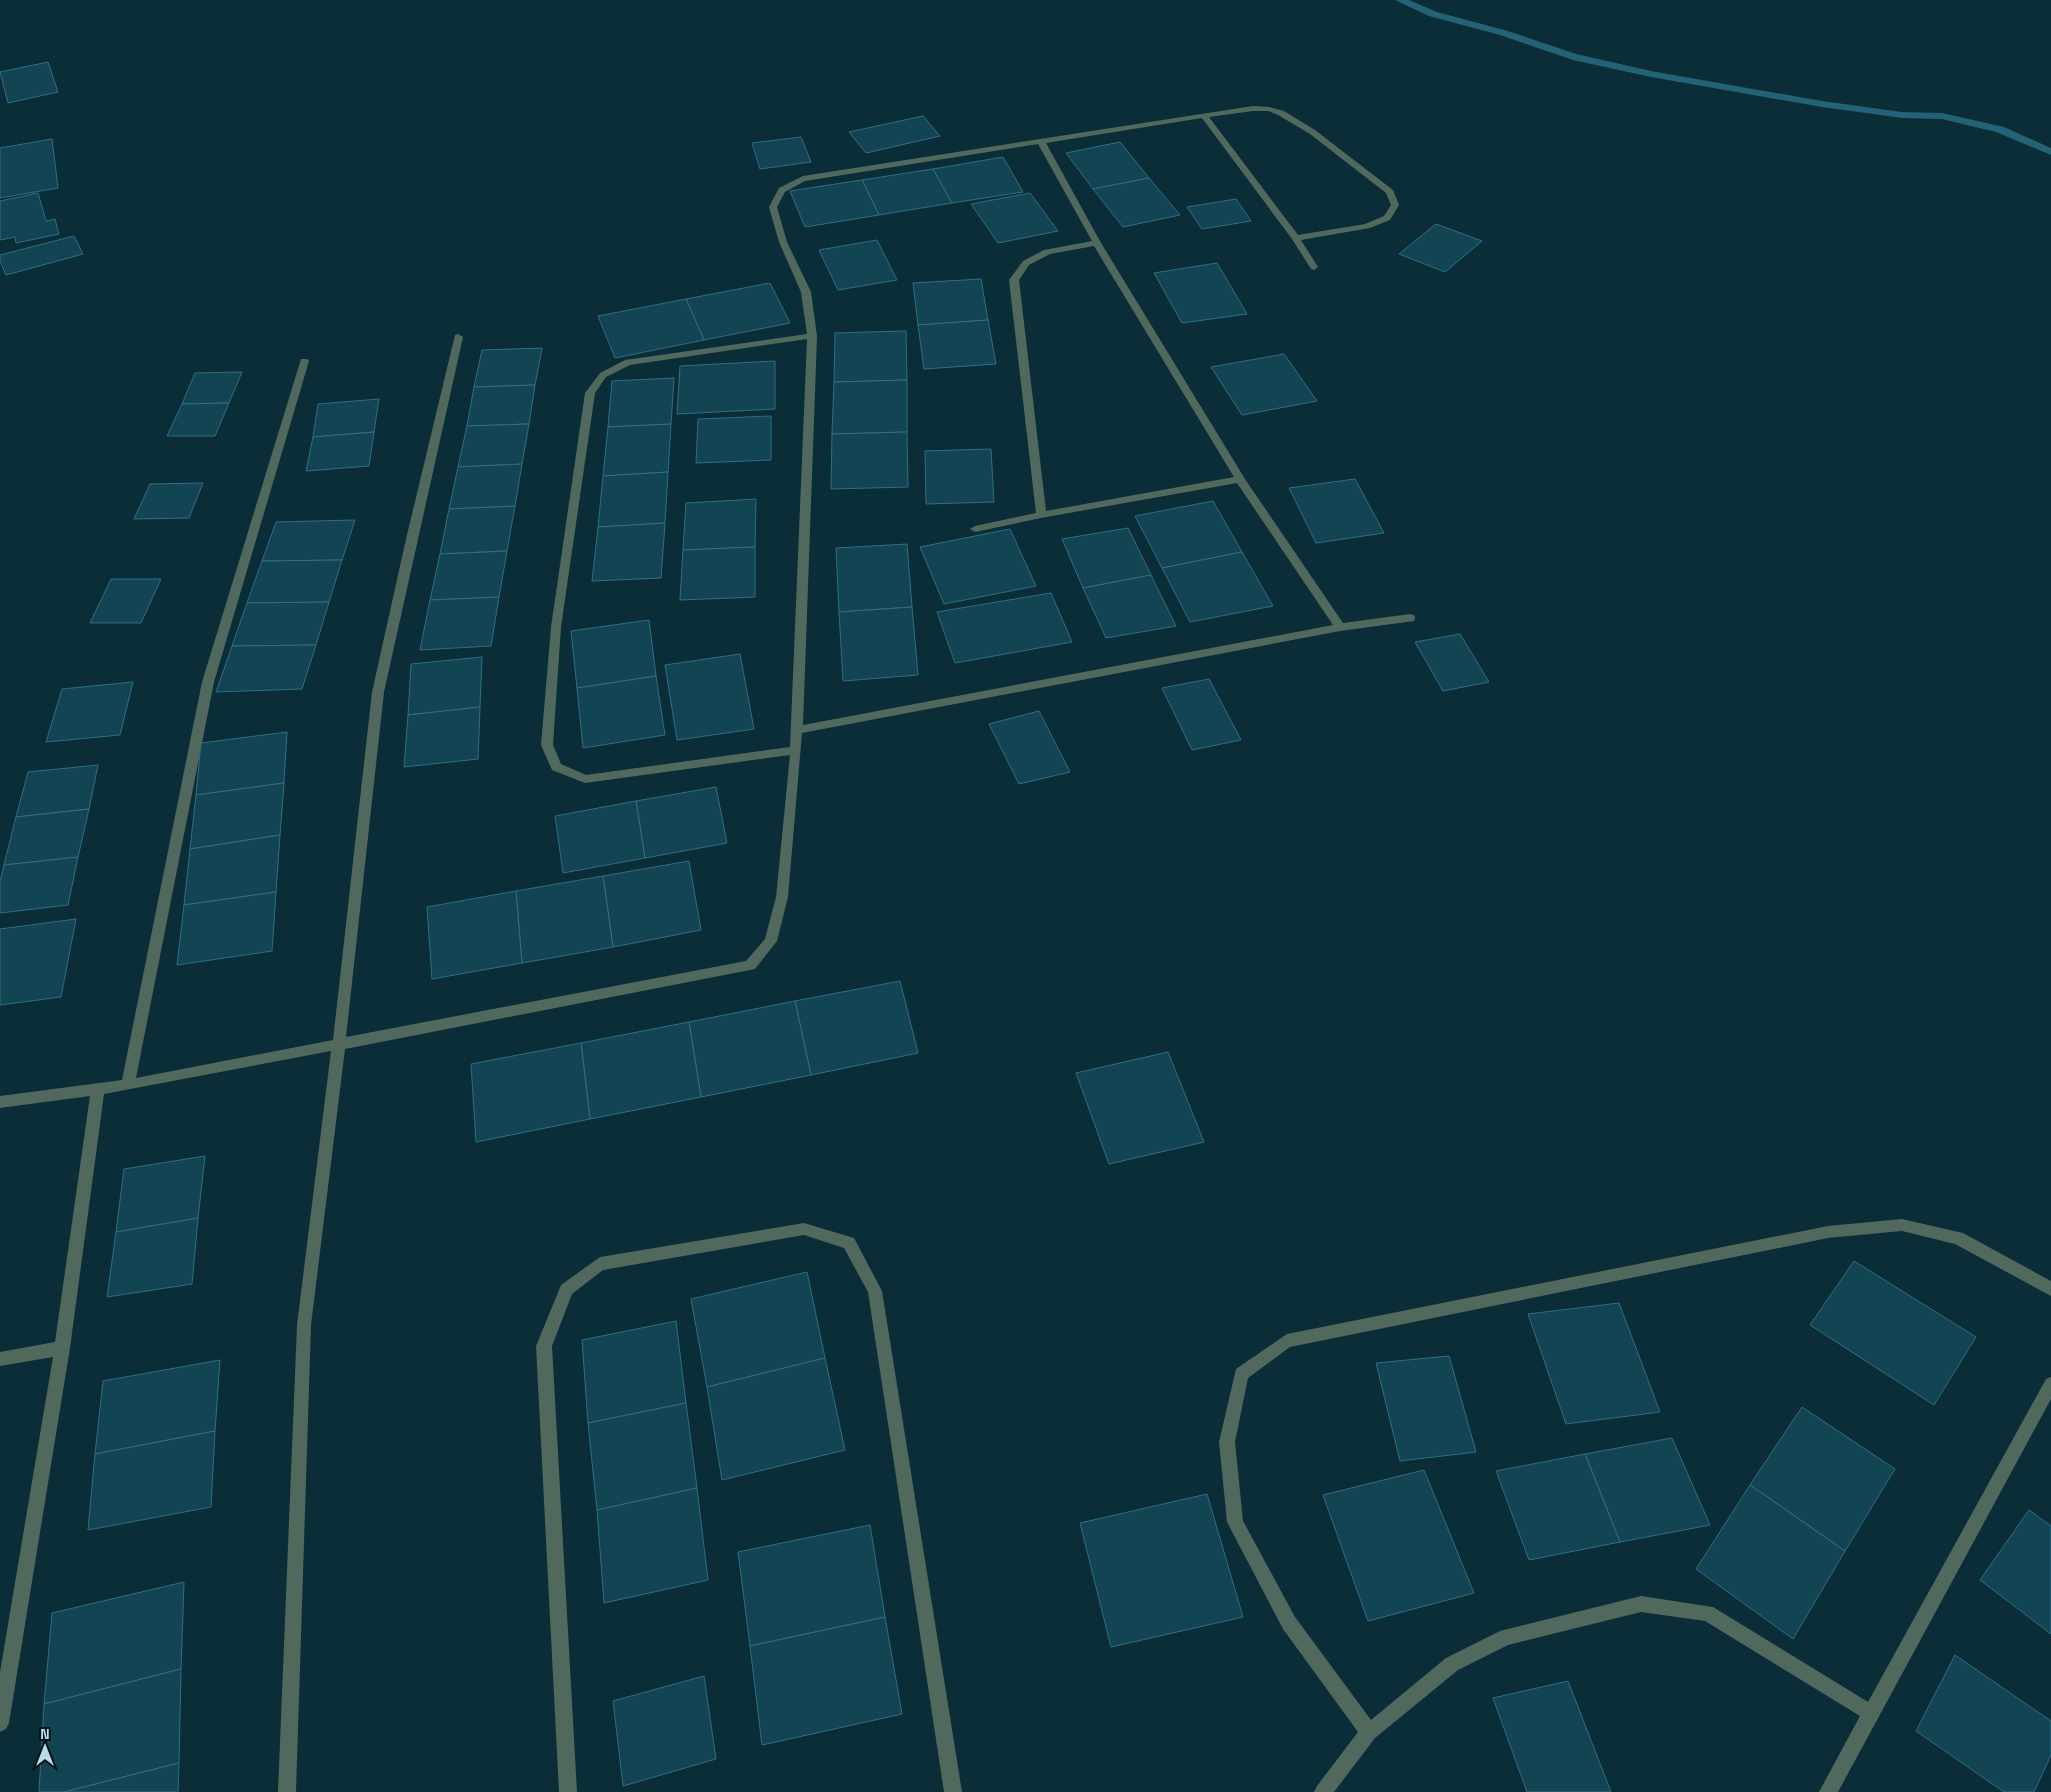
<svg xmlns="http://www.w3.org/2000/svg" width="2051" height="1792" font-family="'Space Grotesk',sans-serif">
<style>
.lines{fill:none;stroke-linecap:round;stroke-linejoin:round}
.stream{fill:#246377;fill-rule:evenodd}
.building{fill:#124454;stroke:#2f6f84}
.minor{fill:#51685d;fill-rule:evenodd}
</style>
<rect width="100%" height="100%" fill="#0b2d38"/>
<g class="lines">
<path class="stream" d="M 1395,0 L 1409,0 L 1437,12 L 1508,31 L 1576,54 L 1651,71 L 1822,101 L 1902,112 L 1942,113 L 2004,127 L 2051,148 L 2051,155 L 1996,132 L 1942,119 L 1902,118 L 1822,107 L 1651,77 L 1573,60 L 1500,35 L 1429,16 Z"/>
</g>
<g class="building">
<path d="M 48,62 L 58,92 L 8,103 L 0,72 Z"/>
<path d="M 923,116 L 940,136 L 866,153 L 849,132 Z"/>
<path d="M 801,137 L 811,162 L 760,169 L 752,143 Z"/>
<path d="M 52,139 L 58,188 L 0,198 L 0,148 Z"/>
<path d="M 1120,142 L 1149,178 L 1093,189 L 1066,153 Z"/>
<path d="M 1003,157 L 1023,192 L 952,203 L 933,169 Z"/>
<path d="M 933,169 L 952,203 L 879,215 L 862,180 Z"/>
<path d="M 1149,178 L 1180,215 L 1123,227 L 1093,189 Z"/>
<path d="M 862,180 L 879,215 L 805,227 L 790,191 Z"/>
<path d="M 38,193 L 46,221 L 55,219 L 59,234 L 16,243 L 15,237 L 0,240 L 0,201 Z"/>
<path d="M 1030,193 L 1058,231 L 998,243 L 971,204 Z"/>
<path d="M 1236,199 L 1251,221 L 1202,229 L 1187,207 Z"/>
<path d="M 1436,224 L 1482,241 L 1445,272 L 1399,254 Z"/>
<path d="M 74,236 L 83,254 L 6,275 L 0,261 L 0,255 Z"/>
<path d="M 877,240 L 897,280 L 838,290 L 819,250 Z"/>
<path d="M 1217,263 L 1247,314 L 1182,323 L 1154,273 Z"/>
<path d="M 981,279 L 988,320 L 918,325 L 913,283 Z"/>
<path d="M 770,283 L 790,323 L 704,340 L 686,299 Z"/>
<path d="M 686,299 L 704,340 L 615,358 L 598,316 Z"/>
<path d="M 988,320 L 996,364 L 924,369 L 918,325 Z"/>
<path d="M 906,331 L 907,380 L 834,382 L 835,333 Z"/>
<path d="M 542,348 L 535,385 L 474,387 L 482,350 Z"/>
<path d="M 1284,354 L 1317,401 L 1242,415 L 1211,367 Z"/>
<path d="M 775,361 L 775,409 L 677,414 L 680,366 Z"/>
<path d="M 242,372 L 229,403 L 182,404 L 195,373 Z"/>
<path d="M 674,378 L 671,424 L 608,427 L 612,381 Z"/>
<path d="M 907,380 L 907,432 L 832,434 L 834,382 Z"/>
<path d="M 535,385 L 529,424 L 467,426 L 474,387 Z"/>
<path d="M 379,399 L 374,432 L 313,437 L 318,404 Z"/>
<path d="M 229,403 L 215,436 L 167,436 L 182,404 Z"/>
<path d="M 771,416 L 771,460 L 696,463 L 698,419 Z"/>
<path d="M 529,424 L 522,464 L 458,467 L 467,426 Z"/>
<path d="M 671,424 L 668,472 L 603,476 L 608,427 Z"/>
<path d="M 374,432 L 369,466 L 306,471 L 313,437 Z"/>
<path d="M 907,432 L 908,487 L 831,489 L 832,434 Z"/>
<path d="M 991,449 L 994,502 L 926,504 L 925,451 Z"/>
<path d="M 522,464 L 515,506 L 449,509 L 458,467 Z"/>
<path d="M 668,472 L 665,523 L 598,527 L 603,476 Z"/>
<path d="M 1355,479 L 1384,533 L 1316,543 L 1289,488 Z"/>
<path d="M 203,483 L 189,518 L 134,519 L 150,484 Z"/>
<path d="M 756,499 L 755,547 L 683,550 L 686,503 Z"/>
<path d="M 1213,501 L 1242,552 L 1162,568 L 1135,516 Z"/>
<path d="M 515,506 L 507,551 L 440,554 L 449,509 Z"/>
<path d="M 355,520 L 342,560 L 262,561 L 276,522 Z"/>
<path d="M 665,523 L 661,578 L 592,581 L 598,527 Z"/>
<path d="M 1128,528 L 1151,575 L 1083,588 L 1062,539 Z"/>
<path d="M 1010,529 L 1036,586 L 944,604 L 920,547 Z"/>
<path d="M 907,544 L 912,607 L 839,612 L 836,548 Z"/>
<path d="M 755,547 L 755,597 L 680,600 L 683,550 Z"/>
<path d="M 507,551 L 499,597 L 430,600 L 440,554 Z"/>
<path d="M 1242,552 L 1273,606 L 1190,622 L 1162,568 Z"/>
<path d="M 342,560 L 329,602 L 247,603 L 262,561 Z"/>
<path d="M 1151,575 L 1176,626 L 1106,638 L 1083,588 Z"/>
<path d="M 111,579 L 161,579 L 141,623 L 90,623 Z"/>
<path d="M 1051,593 L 1072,642 L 955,663 L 937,612 Z"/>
<path d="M 499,597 L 491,646 L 420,650 L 430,600 Z"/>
<path d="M 329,602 L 316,645 L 232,646 L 247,603 Z"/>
<path d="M 912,607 L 918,675 L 843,681 L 839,612 Z"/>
<path d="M 649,620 L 656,676 L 577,688 L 571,631 Z"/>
<path d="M 1460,634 L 1489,682 L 1443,691 L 1415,642 Z"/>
<path d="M 316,645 L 302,689 L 216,692 L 232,646 Z"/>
<path d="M 740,654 L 754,729 L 677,740 L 665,665 Z"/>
<path d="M 482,657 L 480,707 L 408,715 L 411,664 Z"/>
<path d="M 656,676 L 665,735 L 583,748 L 577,688 Z"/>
<path d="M 1209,679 L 1241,740 L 1192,750 L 1162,688 Z"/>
<path d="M 133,682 L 120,735 L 46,742 L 62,689 Z"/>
<path d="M 480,707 L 478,759 L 404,767 L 408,715 Z"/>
<path d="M 1039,711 L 1070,772 L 1019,784 L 989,724 Z"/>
<path d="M 287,732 L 284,783 L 196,795 L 201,743 Z"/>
<path d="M 98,765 L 89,809 L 16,817 L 28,772 Z"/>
<path d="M 284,783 L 280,835 L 190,849 L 196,795 Z"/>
<path d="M 716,787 L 727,843 L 645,858 L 636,801 Z"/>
<path d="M 636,801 L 645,858 L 563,873 L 555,816 Z"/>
<path d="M 89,809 L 78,857 L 4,865 L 16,817 Z"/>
<path d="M 280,835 L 276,892 L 184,905 L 190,849 Z"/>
<path d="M 78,857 L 68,905 L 0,913 L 0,882 L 4,865 Z"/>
<path d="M 689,861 L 701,930 L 613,947 L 603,876 Z"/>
<path d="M 603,876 L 613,947 L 522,963 L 516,891 Z"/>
<path d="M 516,891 L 522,963 L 432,979 L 427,907 Z"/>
<path d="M 276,892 L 272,951 L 177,965 L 184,905 Z"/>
<path d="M 76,919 L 61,997 L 0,1005 L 0,929 Z"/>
<path d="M 900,981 L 918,1053 L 811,1075 L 795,1001 Z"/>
<path d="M 795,1001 L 811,1075 L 701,1097 L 689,1022 Z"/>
<path d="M 689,1022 L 701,1097 L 590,1119 L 581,1043 Z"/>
<path d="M 581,1043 L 590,1119 L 476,1142 L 471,1064 Z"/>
<path d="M 1168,1052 L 1204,1142 L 1109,1164 L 1076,1073 Z"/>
<path d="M 205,1156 L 198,1218 L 116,1232 L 124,1169 Z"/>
<path d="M 198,1218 L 192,1284 L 107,1297 L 116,1232 Z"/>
<path d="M 1854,1261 L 1976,1337 L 1934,1405 L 1810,1325 Z"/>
<path d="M 807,1272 L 825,1358 L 707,1387 L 691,1299 Z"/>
<path d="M 1619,1303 L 1660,1412 L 1566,1424 L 1528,1314 Z"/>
<path d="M 676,1321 L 686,1403 L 588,1423 L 582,1340 Z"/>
<path d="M 1449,1356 L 1476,1452 L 1400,1461 L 1376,1363 Z"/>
<path d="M 825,1358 L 845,1450 L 722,1480 L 707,1387 Z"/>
<path d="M 220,1360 L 215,1431 L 95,1454 L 103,1381 Z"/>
<path d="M 686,1403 L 697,1488 L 597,1510 L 588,1423 Z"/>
<path d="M 1802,1407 L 1895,1469 L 1845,1551 L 1750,1485 Z"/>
<path d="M 215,1431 L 211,1507 L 88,1530 L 95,1454 Z"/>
<path d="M 1672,1438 L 1710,1525 L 1620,1542 L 1585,1454 Z"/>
<path d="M 1585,1454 L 1620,1542 L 1529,1560 L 1496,1471 Z"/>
<path d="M 1424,1470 L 1474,1593 L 1368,1621 L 1323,1495 Z"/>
<path d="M 1750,1485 L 1845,1551 L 1793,1639 L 1696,1569 Z"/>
<path d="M 697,1488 L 708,1580 L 604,1603 L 597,1510 Z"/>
<path d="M 1207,1494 L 1243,1617 L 1111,1647 L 1080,1523 Z"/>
<path d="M 2029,1510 L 2051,1526 L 2051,1634 L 1980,1580 Z"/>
<path d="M 870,1525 L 885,1617 L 750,1646 L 738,1552 Z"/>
<path d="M 184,1582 L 181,1669 L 44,1704 L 52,1613 Z"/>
<path d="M 885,1617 L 902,1714 L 762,1745 L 750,1646 Z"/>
<path d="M 1955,1655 L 2051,1721 L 2051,1755 L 2034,1792 L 2004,1792 L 1916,1731 Z"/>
<path d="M 181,1669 L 179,1763 L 64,1792 L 39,1792 L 44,1704 Z"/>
<path d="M 704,1676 L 716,1759 L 623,1786 L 613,1701 Z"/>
<path d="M 1568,1681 L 1611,1792 L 1527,1792 L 1493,1698 Z"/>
<path d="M 179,1763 L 178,1792 L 64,1792 Z"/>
</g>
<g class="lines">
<g class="minor">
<path d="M 1253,106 L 1269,107 L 1284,111 L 1315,130 L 1393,190 L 1399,205 L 1390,220 L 1370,228 L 1301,240 L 1318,267 L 1314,270 L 1311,269 L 1292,239 L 1202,118 L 1046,143 L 1101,243 L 1245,479 L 1343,623 L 1410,614 L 1414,615 L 1415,618 L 1414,621 L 1340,631 L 802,733 L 788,897 L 777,941 L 755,969 L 345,1049 L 311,1325 L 296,1792 L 278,1792 L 297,1325 L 331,1051 L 104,1094 L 70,1348 L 9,1723 L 6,1729 L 0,1732 L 0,1672 L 53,1357 L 0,1366 L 0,1352 L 55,1342 L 90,1096 L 0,1108 L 0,1096 L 122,1080 L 202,682 L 301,359 L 307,359 L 309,361 L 214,682 L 136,1078 L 333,1040 L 372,692 L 406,539 L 455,335 L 458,334 L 463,337 L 384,692 L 346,1037 L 746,961 L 765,939 L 776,897 L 790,755 L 585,783 L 552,770 L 541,745 L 551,627 L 585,393 L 600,373 L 625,360 L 807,334 L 801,292 L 779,242 L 769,207 L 779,188 L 803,176 ZM 1253,111 L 1268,111 L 1278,115 L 1310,134 L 1386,193 L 1391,205 L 1384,216 L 1365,224 L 1298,235 L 1209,117 ZM 1038,144 L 1092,241 L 1044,250 L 1023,261 L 1009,280 L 1036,513 L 975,526 L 970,529 L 975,532 L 1041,518 L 1237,483 L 1333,625 L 803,725 L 817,336 L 811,292 L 787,242 L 777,207 L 785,192 L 805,181 ZM 1094,246 L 1234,477 L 1046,511 L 1019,280 L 1029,265 L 1050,254 ZM 807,339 L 790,747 L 586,775 L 561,764 L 553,745 L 561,627 L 595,393 L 606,377 L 630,365 Z"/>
<path d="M 1902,1219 L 1963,1233 L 2051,1281 L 2051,1296 L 1955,1244 L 1902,1231 L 1828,1238 L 1290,1347 L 1248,1378 L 1235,1442 L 1243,1521 L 1295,1617 L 1371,1720 L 1446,1658 L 1500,1631 L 1641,1596 L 1713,1607 L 1868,1702 L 2046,1379 L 2051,1377 L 2051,1399 L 1838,1792 L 1819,1792 L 1860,1716 L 1705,1621 L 1641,1612 L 1508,1645 L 1458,1670 L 1375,1738 L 1334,1792 L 1314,1792 L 1317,1786 L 1358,1732 L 1283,1629 L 1227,1522 L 1219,1442 L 1236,1369 L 1287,1334 L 1828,1226 Z"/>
<path d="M 804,1223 L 854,1238 L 882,1291 L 962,1792 L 944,1792 L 868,1292 L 844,1248 L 804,1235 L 603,1270 L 572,1294 L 552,1346 L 577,1792 L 559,1792 L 536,1346 L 559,1290 L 561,1285 L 600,1257 Z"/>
</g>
</g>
<g transform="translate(45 1747)" stroke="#00141d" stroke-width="4" paint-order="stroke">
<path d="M0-4L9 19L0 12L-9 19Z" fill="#bcdae6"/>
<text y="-8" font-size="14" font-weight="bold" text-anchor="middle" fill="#bcdae6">N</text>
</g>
</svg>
